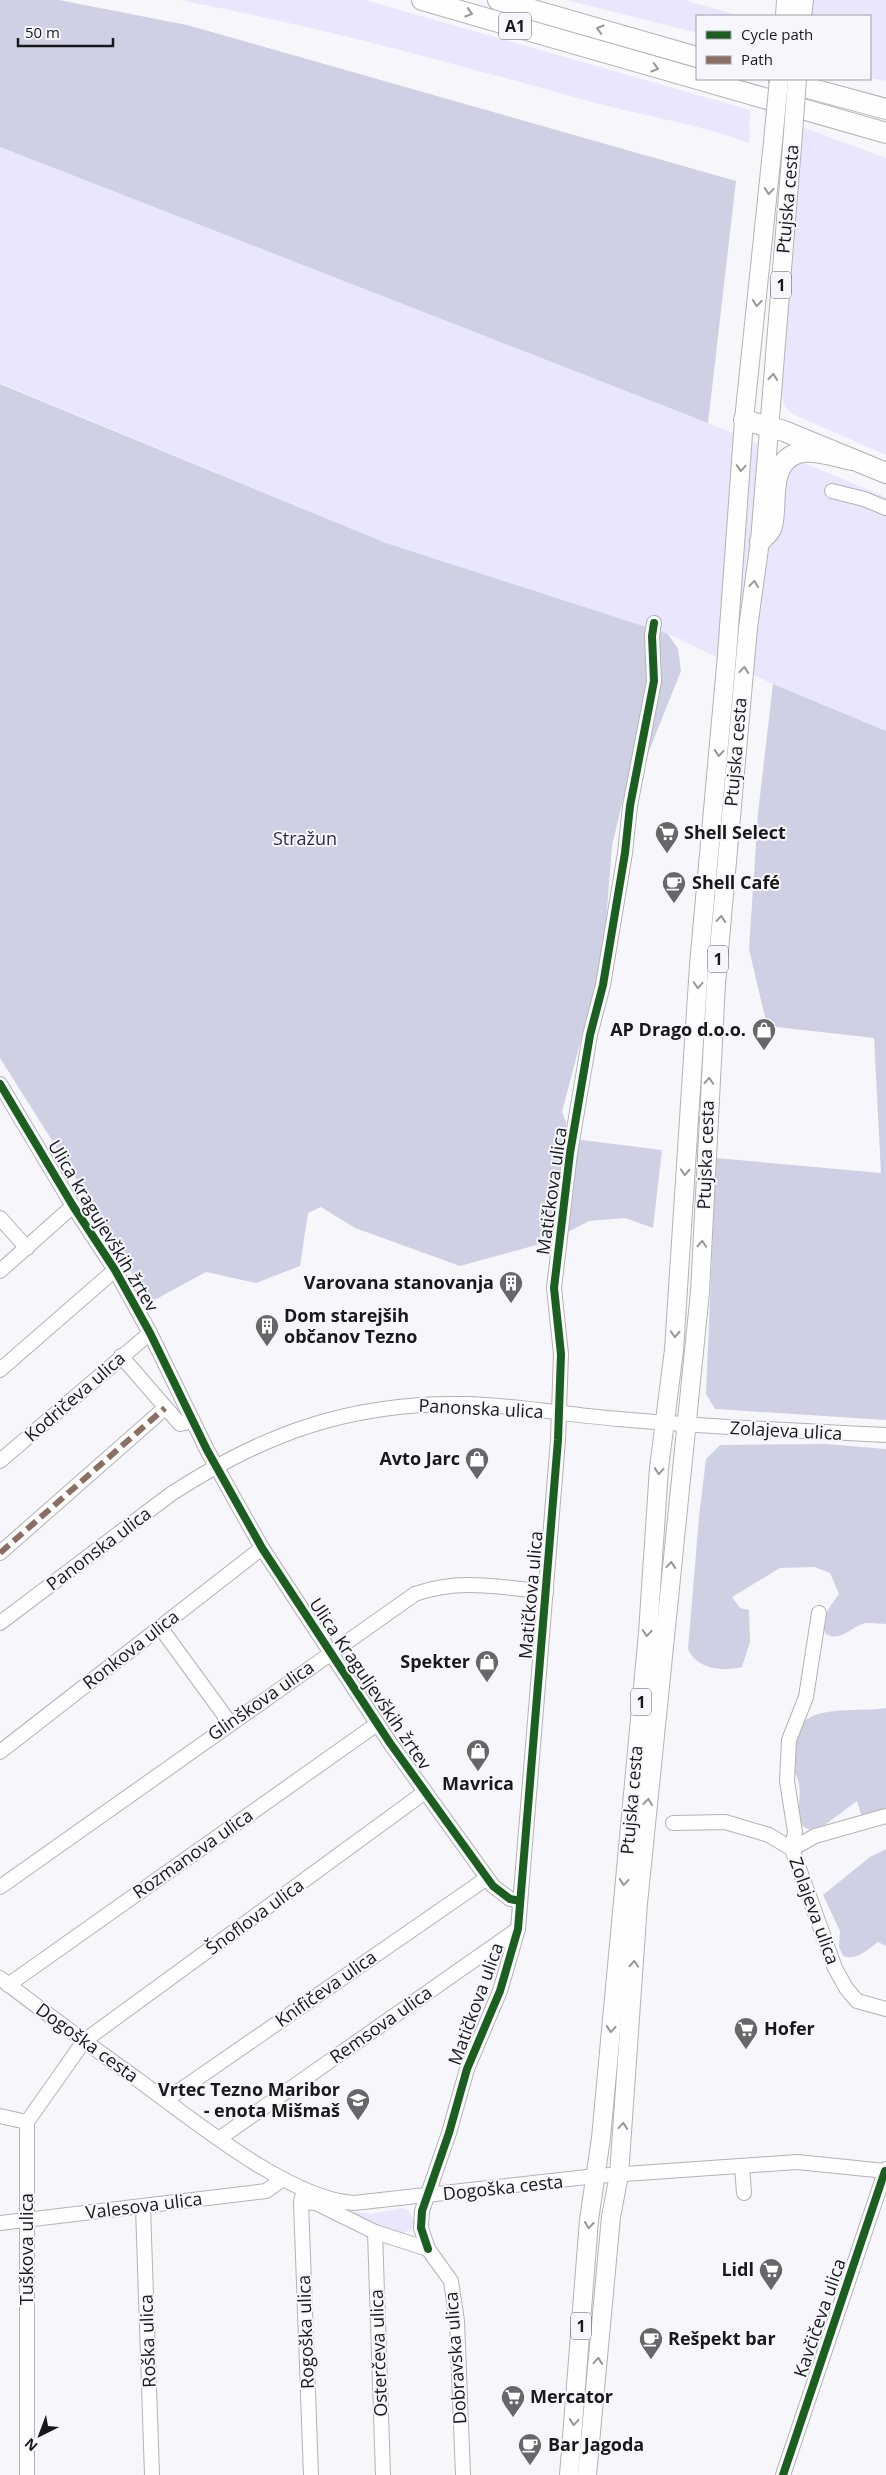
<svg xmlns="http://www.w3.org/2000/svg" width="886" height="2475" font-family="'Open Sans',sans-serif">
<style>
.green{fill:#e8e7fd}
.forest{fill:#d0d0e5}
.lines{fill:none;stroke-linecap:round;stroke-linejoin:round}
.minor-casing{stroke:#b3b3b5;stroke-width:16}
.major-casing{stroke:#b3b3b5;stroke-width:20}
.highway-casing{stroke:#b3b3b5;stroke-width:22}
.minor{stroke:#fefefe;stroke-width:14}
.major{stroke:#fefefe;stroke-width:18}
.highway{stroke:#fefefe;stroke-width:20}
.major-bridge-casing{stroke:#b3b3b5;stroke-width:20;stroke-linecap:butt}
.major-bridge{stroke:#fefefe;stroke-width:18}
.quiet{stroke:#8d6e63;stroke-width:6;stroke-dasharray:12 6;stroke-linecap:butt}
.cycleway-casing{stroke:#f6f6fc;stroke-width:11}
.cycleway{stroke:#1b5e20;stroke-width:8}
.oneway{stroke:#979798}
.labels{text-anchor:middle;stroke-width:4;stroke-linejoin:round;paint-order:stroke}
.shield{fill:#f6f6fc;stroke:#5b5b5e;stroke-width:1}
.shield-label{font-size:16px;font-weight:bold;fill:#19191b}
.street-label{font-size:18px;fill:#19191b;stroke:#f6f6fc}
.poi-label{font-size:18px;font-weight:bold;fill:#19191b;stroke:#f6f6fc;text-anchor:start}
.park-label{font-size:18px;fill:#2d2754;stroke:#f6f6fc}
</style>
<rect width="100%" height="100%" fill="#f7f7fb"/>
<g class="green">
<path d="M 179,0 L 365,0 L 750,110 L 749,143 C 698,124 644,116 592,102 C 455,64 318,26 179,0 Z"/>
<path d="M 567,0 L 684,0 L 741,16 L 697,16 L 697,33 Z"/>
<path d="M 811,0 L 886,0 L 886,81 L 870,78 L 870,16 L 810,16 Z"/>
<path d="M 802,127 L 886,158 L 886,455 L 795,415 C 784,409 782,401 780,389 Z"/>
<path d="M 0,147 L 708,423 L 886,497 L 886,731 L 773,684 L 668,634 L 386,543 L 0,383 Z"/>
<path d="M 403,2208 L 408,2210 L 414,2221 L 413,2228 L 402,2234 L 354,2216 L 355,2212 L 370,2214 Z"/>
</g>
<g class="forest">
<path d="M 0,0 L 59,0 L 187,25 L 736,181 L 708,423 L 0,147 Z"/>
<path d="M 0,384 L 386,543 L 668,634 L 678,649 L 681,671 L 641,771 L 625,791 L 612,846 L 606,922 L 596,982 L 562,1112 L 566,1122 L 566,1138 L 662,1150 L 653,1228 L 625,1218 L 589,1221 L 551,1241 L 460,1266 L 355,1228 L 321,1207 L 308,1213 L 300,1266 L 256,1283 L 206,1272 L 149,1303 L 87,1196 L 0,1058 Z"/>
<path d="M 773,684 L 886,731 L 886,1420 L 715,1409 L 706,1394 L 716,1158 L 881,1173 L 874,1038 L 767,1026 L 749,949 L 758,813 Z"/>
<path d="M 827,1444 L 886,1449 L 886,1624 C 879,1624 869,1622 862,1624 C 849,1629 840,1642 826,1634 C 818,1619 831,1606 839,1594 L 830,1573 L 814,1567 L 780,1568 L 732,1597 L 740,1608 L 749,1610 L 750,1642 L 742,1667 C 722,1672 697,1669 688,1649 L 699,1517 L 706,1459 L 720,1445 Z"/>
<path d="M 886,1708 L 886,1811 L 862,1817 L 857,1801 L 815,1832 L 804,1827 L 798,1819 C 798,1808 801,1795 799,1784 C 798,1776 791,1768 791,1759 C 789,1698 846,1714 886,1708 Z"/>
<path d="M 886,1849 L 886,1946 L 878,1942 C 867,1950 857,1961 843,1956 L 839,1947 L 840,1931 L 823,1895 L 870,1857 Z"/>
</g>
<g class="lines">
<g class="minor-casing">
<g id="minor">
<path d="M 832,491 L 864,499 L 886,508"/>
<path d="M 0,1084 L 73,1206 L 115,1270 L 150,1333 L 207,1450 L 262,1548 L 390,1743 L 493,1886 L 510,1899 L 520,1901"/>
<path d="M 0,1218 L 27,1248"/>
<path d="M 0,1271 L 73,1206"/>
<path d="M 121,1356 L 180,1424 L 193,1421"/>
<path d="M 0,1370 L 115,1270"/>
<path d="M 0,1461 L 150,1333"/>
<path d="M 0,1553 L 165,1408"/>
<path d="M 0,1623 L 171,1494 C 265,1433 351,1402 465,1404 C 516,1405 567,1415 619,1419 C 708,1427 797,1431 886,1435"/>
<path d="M 160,1627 L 230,1723"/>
<path d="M 0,1752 L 262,1548"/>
<path d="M 673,1823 L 725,1822 L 769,1835 L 792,1849 L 835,1968 L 846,1988 L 857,2001 L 886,2009"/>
<path d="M 792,1849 L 795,1832 L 787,1781 L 789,1740 L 806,1697 L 819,1613"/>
<path d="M 792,1849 L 815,1836 L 886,1816"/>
<path d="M 0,1887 L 415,1594 C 458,1578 501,1587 546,1592"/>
<path d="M 0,1978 C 46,2014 94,2048 141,2082 C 194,2121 291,2200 354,2203 L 596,2176 L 797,2162 L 886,2171"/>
<path d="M 8,1985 L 377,1724"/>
<path d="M 166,2100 L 487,1878"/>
<path d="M 0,2116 L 27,2122"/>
<path d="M 220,2138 L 518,1929"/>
<path d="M 742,2166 L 744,2193"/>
<path d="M 303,2194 L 301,2202 L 311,2475"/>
<path d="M 301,2202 L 316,2203 L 375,2232 L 428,2249 L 451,2281 L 457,2321 L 463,2475"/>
<path d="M 143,2207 L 152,2475"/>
<path d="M 0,2223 L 266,2191 L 283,2179"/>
<path d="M 375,2232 L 383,2475"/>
<path d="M 428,2249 L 421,2228 L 422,2211 L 449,2133 L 467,2069 L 500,1991 L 518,1929 L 558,1440 L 561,1354 L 554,1288 L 570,1153 L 590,1035 L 603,985 L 625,853 L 630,806 L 654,681 L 652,636 L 654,623"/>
<path d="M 27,2475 L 27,2122 L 84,2041 L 425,1792"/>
<path d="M 783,2475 L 886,2169"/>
</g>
</g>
<g class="major-casing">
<g id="major">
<path d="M 785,16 L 786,0"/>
<path d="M 802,16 L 804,0"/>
<path d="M 569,2475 L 589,2220 L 601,2138 L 648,1633 L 659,1468 L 674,1350 L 699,965 L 727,655 L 744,420 L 773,142"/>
<path d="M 587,2475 L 611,2217 L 619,2175 L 638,1903 L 700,1292 L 716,983 L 748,628 L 760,541 L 792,146"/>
</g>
</g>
<g class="highway-casing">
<g id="highway">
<path d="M 422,0 L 886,133"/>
<path d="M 498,0 L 697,57"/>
<path d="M 779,80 L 886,109"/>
<path d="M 744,420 L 784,431 L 886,473"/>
<path d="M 760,541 C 764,537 771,532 772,526 C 778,504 767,463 798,453 C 813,448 837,457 852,460"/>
</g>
</g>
<use href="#minor" class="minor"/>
<use href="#major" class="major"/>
<use href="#highway" class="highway"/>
<g class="major-bridge-casing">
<g id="major-bridge">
<path d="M 773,142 L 779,79"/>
<path d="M 792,146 L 797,79"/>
</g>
</g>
<use href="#major-bridge" class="major-bridge"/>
<path class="quiet" d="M 0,1553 L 165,1408"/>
<g class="cycleway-casing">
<g id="cycleway">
<path d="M 0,1084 L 73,1206 L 115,1270 L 150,1333 L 207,1450 L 262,1548 L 390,1743 L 493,1886 L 510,1899 L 520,1901"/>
<path d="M 428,2249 L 421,2228 L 422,2211 L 449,2133 L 467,2069 L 500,1991 L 518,1929 L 558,1440 L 561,1354 L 554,1288 L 570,1153 L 590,1035 L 603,985 L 625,853 L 630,806 L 654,681 L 652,636 L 654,623"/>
<path d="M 783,2475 L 885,2171"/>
</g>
</g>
<use href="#cycleway" class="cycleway"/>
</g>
<defs><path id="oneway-chevron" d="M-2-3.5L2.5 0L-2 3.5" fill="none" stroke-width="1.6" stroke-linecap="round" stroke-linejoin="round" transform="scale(1.25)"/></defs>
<g class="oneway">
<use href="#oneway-chevron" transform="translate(469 13) rotate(16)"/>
<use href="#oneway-chevron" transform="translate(600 29) rotate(-164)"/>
<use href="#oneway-chevron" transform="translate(655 68) rotate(16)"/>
<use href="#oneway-chevron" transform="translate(769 191) rotate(95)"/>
<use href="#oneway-chevron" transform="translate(757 303) rotate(96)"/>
<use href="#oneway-chevron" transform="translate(773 377) rotate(-85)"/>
<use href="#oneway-chevron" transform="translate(741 468) rotate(94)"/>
<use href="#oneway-chevron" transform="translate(754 584) rotate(-82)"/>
<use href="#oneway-chevron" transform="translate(744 670) rotate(-85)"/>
<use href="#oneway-chevron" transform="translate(719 753) rotate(95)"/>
<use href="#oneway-chevron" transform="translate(721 919) rotate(-85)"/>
<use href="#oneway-chevron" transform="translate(698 985) rotate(94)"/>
<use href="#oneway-chevron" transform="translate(709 1081) rotate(-86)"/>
<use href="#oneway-chevron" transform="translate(685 1172) rotate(93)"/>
<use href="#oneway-chevron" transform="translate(702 1244) rotate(-87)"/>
<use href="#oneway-chevron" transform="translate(675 1334) rotate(93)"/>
<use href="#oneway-chevron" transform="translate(659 1471) rotate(95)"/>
<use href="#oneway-chevron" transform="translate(671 1565) rotate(-85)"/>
<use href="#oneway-chevron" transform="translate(647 1633) rotate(94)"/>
<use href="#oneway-chevron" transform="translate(648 1802) rotate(-84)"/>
<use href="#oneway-chevron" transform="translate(624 1882) rotate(95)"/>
<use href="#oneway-chevron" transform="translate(634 1964) rotate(-87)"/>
<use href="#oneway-chevron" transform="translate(611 2029) rotate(95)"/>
<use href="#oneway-chevron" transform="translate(623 2126) rotate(-85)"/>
<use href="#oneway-chevron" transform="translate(589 2225) rotate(96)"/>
<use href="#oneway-chevron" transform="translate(598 2361) rotate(-85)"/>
<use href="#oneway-chevron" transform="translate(574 2422) rotate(95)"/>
</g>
<defs>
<g id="supermarket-pin" transform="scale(1.25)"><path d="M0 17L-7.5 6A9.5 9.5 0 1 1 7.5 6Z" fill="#676769" stroke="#f6f6fc"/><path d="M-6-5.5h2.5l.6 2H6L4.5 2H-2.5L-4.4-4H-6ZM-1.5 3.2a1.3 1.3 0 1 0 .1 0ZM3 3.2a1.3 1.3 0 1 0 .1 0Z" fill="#fff"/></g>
<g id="cafe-pin" transform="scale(1.25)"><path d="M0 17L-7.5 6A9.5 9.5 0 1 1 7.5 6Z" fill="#676769" stroke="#f6f6fc"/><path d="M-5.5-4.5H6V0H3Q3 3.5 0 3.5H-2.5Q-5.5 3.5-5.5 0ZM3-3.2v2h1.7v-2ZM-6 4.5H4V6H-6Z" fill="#fff"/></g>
<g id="shop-pin" transform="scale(1.25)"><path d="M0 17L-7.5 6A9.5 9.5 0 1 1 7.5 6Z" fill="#676769" stroke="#f6f6fc"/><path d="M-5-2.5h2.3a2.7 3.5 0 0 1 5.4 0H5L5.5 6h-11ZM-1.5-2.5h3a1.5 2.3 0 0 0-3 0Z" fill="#fff"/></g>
<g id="building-pin" transform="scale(1.25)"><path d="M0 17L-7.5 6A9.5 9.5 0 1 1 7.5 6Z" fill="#676769" stroke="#f6f6fc"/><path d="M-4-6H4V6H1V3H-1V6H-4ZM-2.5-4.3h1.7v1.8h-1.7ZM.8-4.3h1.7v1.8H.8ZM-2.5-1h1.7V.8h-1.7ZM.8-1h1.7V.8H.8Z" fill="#fff"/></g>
<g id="school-pin" transform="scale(1.25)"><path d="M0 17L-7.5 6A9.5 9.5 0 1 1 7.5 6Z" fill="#676769" stroke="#f6f6fc"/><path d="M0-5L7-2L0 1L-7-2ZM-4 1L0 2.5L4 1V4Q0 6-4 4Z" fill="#fff"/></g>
</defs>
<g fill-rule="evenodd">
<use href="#supermarket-pin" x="667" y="833"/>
<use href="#cafe-pin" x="674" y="883"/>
<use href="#shop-pin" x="764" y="1030"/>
<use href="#building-pin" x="511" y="1283"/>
<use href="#building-pin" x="267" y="1326"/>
<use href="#shop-pin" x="477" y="1459"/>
<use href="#shop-pin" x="487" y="1662"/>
<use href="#shop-pin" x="478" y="1751"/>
<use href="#supermarket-pin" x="746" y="2029"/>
<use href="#school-pin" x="358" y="2100"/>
<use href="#supermarket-pin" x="771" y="2270"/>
<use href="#cafe-pin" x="651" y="2339"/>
<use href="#supermarket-pin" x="513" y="2397"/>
<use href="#cafe-pin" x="530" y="2445"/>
</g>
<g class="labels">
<g class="shield">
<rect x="499" y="12.5" width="32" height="27" rx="4"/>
<rect x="771" y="271.5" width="20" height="27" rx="4"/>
<rect x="708" y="945.5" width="20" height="27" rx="4"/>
<rect x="631" y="1688.5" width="20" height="27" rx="4"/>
<rect x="571" y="2312.5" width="20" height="27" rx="4"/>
</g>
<g class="shield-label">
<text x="515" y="32">A1</text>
<text x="781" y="291">1</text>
<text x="718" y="965">1</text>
<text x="641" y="1708">1</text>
<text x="581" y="2332">1</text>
</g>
<g class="street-label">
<text transform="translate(788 199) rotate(-85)" y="6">Ptujska cesta</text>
<text transform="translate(736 752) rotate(-85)" y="6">Ptujska cesta</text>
<text transform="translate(706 1155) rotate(-88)" y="6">Ptujska cesta</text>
<text transform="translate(552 1191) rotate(-82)" y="6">Matičkova ulica</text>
<text transform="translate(103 1226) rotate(59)" y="6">Ulica kragujevških žrtev</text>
<text transform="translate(75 1397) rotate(-41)" y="6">Kodričeva ulica</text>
<text transform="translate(481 1409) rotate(3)" y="6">Panonska ulica</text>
<text transform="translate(786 1431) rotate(3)" y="6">Zolajeva ulica</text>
<text transform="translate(99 1549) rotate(-37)" y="6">Panonska ulica</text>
<text transform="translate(531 1595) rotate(-85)" y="6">Matičkova ulica</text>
<text transform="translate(131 1650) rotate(-38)" y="6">Ronkova ulica</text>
<text transform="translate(370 1684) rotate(56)" y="6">Ulica Kraguljevških žrtev</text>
<text transform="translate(261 1701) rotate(-35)" y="6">Glinškova ulica</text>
<text transform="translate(632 1800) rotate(-85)" y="6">Ptujska cesta</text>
<text transform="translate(193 1854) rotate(-35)" y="6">Rozmanova ulica</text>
<text transform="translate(814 1911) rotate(70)" y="6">Zolajeva ulica</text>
<text transform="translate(255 1917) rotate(-36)" y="6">Šnoflova ulica</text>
<text transform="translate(326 1989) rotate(-35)" y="6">Knifičeva ulica</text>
<text transform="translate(476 2004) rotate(-70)" y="6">Matičkova ulica</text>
<text transform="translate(381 2025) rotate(-35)" y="6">Remsova ulica</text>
<text transform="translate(87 2043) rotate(36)" y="6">Dogoška cesta</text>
<text transform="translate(503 2188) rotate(-6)" y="6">Dogoška cesta</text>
<text transform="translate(144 2206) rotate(-7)" y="6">Valesova ulica</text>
<text transform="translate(27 2249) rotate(-90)" y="6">Tuškova ulica</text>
<text transform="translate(820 2318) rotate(-71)" y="6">Kavčičeva ulica</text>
<text transform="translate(306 2332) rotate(-92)" y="6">Rogoška ulica</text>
<text transform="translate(148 2341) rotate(-92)" y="6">Roška ulica</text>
<text transform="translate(379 2353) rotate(-92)" y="6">Osterčeva ulica</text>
<text transform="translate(456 2358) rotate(-94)" y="6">Dobravska ulica</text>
</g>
<g class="poi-label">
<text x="684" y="839">Shell Select</text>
<text x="692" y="889">Shell Café</text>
<text x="746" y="1036" text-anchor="end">AP Drago d.o.o.</text>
<text x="494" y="1289" text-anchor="end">Varovana stanovanja</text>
<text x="284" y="1322">Dom starejših<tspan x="284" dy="21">občanov Tezno</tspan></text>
<text x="460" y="1465" text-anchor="end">Avto Jarc</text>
<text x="470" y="1668" text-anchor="end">Spekter</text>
<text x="478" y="1790" text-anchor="middle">Mavrica</text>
<text x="764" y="2035">Hofer</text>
<text x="340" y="2096" text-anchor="end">Vrtec Tezno Maribor<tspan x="340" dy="21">- enota Mišmaš</tspan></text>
<text x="754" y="2276" text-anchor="end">Lidl</text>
<text x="668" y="2345">Rešpekt bar</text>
<text x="530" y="2403">Mercator</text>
<text x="548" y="2451">Bar Jagoda</text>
</g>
<g class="park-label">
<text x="305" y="845">Stražun</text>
</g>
</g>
<rect x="696" y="15" width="175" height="65" fill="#f6f6fc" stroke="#9e9ea2"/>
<rect x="706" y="31" width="25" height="8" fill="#1b5e20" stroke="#9e9ea2"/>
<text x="741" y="40" font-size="15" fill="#19191b">Cycle path</text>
<rect x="706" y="56" width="25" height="8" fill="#8d6e63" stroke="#9e9ea2"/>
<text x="741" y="65" font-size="15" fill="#19191b">Path</text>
<g transform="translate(40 2435) rotate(222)" stroke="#f6f6fc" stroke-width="4" paint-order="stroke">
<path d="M0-4L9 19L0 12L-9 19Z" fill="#19191b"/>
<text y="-8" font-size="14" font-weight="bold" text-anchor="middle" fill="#19191b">N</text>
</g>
<path d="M18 38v8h95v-8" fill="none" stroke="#19191b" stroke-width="2.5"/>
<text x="25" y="38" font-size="15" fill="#19191b" stroke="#f6f6fc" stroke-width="4" paint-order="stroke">50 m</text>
</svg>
